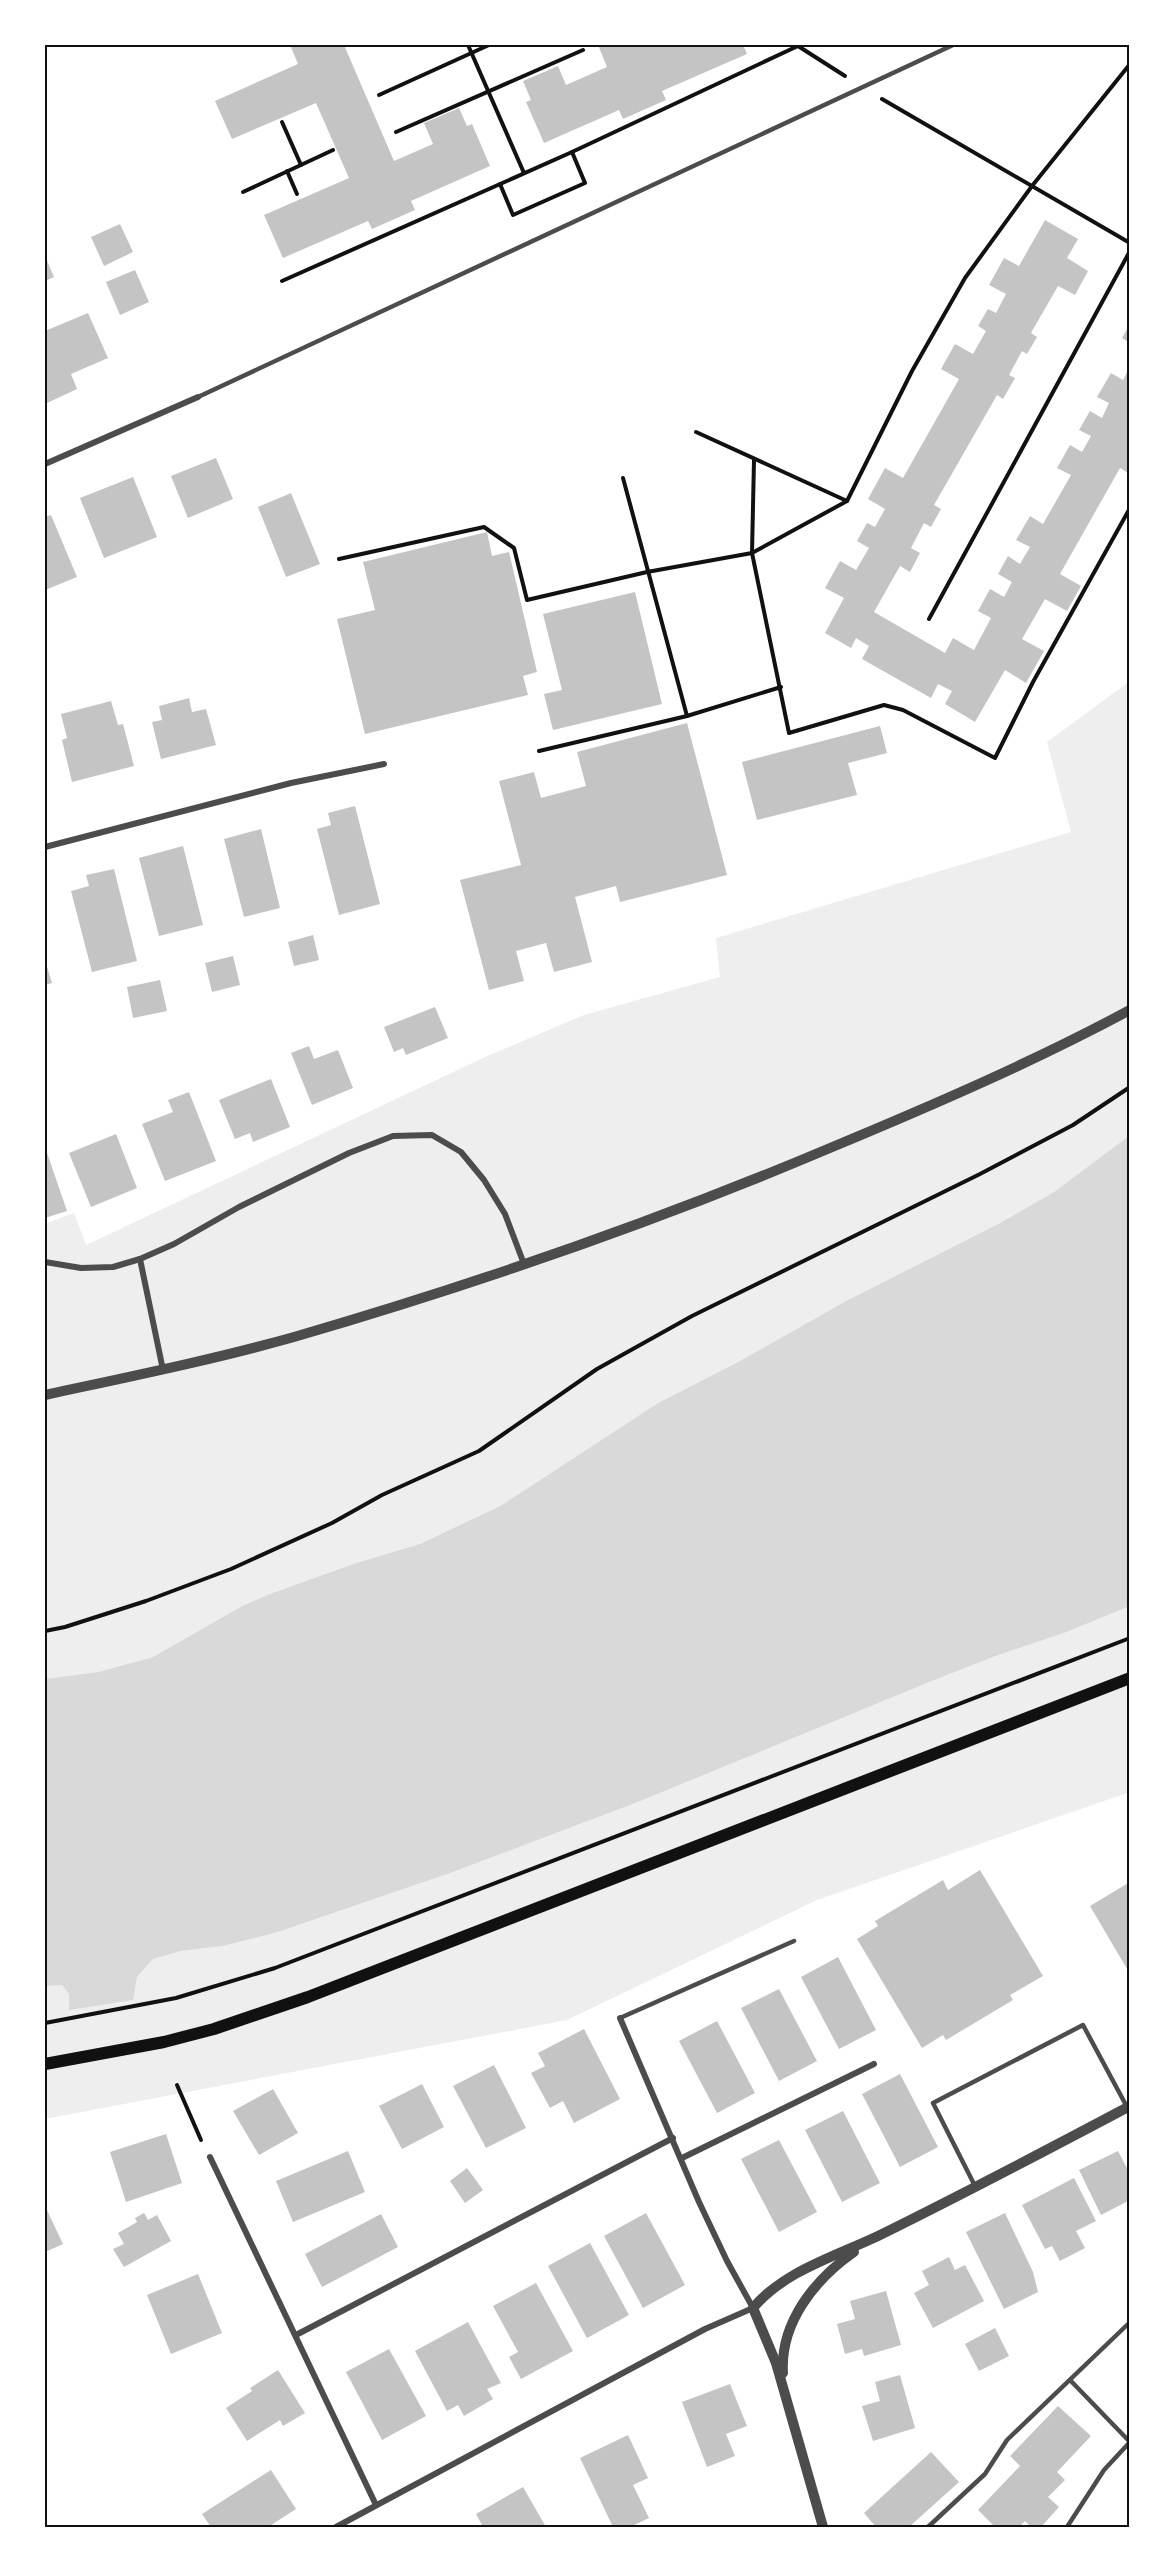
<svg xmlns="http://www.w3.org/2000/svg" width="1175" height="2572" font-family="Helvetica,sans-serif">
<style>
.green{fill:#eee}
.water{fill:#d9d9d9}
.building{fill:#c4c4c4}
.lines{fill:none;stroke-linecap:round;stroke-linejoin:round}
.path{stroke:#111;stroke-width:4}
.service{stroke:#4c4c4c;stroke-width:4.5}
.minor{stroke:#4c4c4c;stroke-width:6}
.tertiary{stroke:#4c4c4c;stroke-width:10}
.secondary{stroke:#111;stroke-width:12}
.neatline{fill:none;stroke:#111;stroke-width:2}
</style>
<rect width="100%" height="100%" fill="#fff"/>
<g class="green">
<path d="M 1130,681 L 1130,1135 L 1054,1192 L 1000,1223 L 846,1301 L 738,1362 L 658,1403 L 502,1505 L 420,1544 L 356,1563 L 270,1594 L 242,1606 L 153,1657 L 98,1672 L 45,1679 L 45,1224 L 74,1213 L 86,1245 L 483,1058 L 584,1015 L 720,977 L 716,938 L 1071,832 L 1047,742 Z"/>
<path d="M 1130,1606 L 1130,1792 L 817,1900 L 567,2020 L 45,2119 L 45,1986 L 62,1985 L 69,1994 L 70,2010 L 137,1977 L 152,1959 L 181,1951 L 223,1946 L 275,1933 L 453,1872 L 638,1802 L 932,1681 L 993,1657 L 1064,1633 Z"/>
</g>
<path class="water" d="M 1130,1135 L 1130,1606 L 1064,1633 L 993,1657 L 932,1681 L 638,1802 L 453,1872 L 275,1933 L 223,1946 L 181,1951 L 153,1959 L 137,1977 L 133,2000 L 69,2010 L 69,1994 L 62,1985 L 45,1986 L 45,1679 L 98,1672 L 153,1657 L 242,1606 L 270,1594 L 356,1563 L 420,1544 L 502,1505 L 658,1403 L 738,1362 L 846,1301 L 1000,1223 L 1054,1192 Z"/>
<g class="building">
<path d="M 290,45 L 344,45 L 394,161 L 433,144 L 424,123 L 459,108 L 467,126 L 472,124 L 490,166 L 411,201 L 415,210 L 372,229 L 368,221 L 283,258 L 264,215 L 349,178 L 316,103 L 232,139 L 215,101 L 298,64 Z"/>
<path d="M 598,45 L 743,45 L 747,54 L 662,91 L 666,100 L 623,119 L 619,110 L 544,143 L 526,102 L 531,100 L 523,81 L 558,66 L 566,85 L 607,67 Z"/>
<path d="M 1045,220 L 1078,239 L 1067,258 L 1088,271 L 1075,295 L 1058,286 L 1031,333 L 1037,337 L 1027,354 L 1022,351 L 1009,375 L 1015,378 L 1003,399 L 997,395 L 934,505 L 941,509 L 931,527 L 924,523 L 911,548 L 920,553 L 910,572 L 900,566 L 874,612 L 945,653 L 953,638 L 974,650 L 991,618 L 978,611 L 990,589 L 1004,597 L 1012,582 L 998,574 L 1008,556 L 1020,564 L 1030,547 L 1016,540 L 1030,516 L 1043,524 L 1071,475 L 1057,468 L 1070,445 L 1082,452 L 1091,436 L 1079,430 L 1090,411 L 1102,418 L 1109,403 L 1097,397 L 1111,373 L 1123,380 L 1130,367 L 1130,474 L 1120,468 L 1060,574 L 1081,586 L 1067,611 L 1045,599 L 1022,639 L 1044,651 L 1026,683 L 1005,670 L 975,722 L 945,704 L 952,691 L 938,684 L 931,698 L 862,659 L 869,646 L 856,638 L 851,648 L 825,633 L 844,598 L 825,588 L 840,561 L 856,570 L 869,548 L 857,541 L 867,523 L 875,527 L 885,509 L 868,499 L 885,468 L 903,478 L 959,379 L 941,369 L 955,344 L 973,354 L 986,331 L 978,326 L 988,309 L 996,313 L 1006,294 L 989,285 L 1004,258 L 1019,266 Z"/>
<path d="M 120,224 L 133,252 L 104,266 L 91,237 Z"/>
<path d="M 45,256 L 54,277 L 45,281 Z"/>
<path d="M 135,270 L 149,302 L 120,315 L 106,282 Z"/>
<path d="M 88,313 L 108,358 L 71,374 L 77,389 L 45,404 L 45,331 Z"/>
<path d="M 1130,324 L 1130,343 L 1122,338 Z"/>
<path d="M 216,458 L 233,499 L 188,518 L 171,476 Z"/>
<path d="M 133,477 L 157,537 L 104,558 L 80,498 Z"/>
<path d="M 291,493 L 320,564 L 286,577 L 258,507 Z"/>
<path d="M 51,515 L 77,577 L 45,590 L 45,517 Z"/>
<path d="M 487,532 L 492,556 L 509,552 L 537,672 L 523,676 L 528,695 L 365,734 L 337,619 L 375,610 L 363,562 Z"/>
<path d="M 635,592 L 662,704 L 553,730 L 544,694 L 562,690 L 543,614 Z"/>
<path d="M 189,698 L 192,712 L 206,709 L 216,745 L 161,759 L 152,722 L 162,720 L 159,706 Z"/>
<path d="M 111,701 L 118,725 L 123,724 L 134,766 L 72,782 L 62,740 L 67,738 L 61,714 Z"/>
<path d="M 687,723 L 727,875 L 620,902 L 616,886 L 575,897 L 592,962 L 554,972 L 546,943 L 516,951 L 524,981 L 489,990 L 460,880 L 521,865 L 499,781 L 534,772 L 541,798 L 586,786 L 577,752 Z"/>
<path d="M 880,726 L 887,753 L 848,763 L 857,795 L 757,820 L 742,762 Z"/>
<path d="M 355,806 L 380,904 L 339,915 L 317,829 L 331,825 L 328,813 Z"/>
<path d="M 261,829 L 280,908 L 244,917 L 224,839 Z"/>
<path d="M 183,846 L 203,925 L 159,936 L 139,858 Z"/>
<path d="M 114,869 L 137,961 L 92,972 L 71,891 L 89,886 L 86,875 Z"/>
<path d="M 313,935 L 319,960 L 294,966 L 288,942 Z"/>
<path d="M 233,956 L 240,985 L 212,992 L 205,963 Z"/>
<path d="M 45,960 L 52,983 L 45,985 Z"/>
<path d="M 160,980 L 167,1011 L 133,1018 L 127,987 Z"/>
<path d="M 435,1007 L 448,1038 L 406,1055 L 403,1048 L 394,1052 L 384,1027 Z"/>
<path d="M 309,1046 L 314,1059 L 338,1050 L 353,1088 L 312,1105 L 291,1053 Z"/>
<path d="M 271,1079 L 290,1127 L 253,1142 L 250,1133 L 235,1139 L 219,1100 Z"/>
<path d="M 189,1092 L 216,1161 L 165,1181 L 142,1124 L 173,1112 L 168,1100 Z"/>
<path d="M 116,1134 L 137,1188 L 91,1207 L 69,1153 Z"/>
<path d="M 45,1147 L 67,1211 L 45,1218 Z"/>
<path d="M 980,1870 L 1043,1976 L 1010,1995 L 1013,2000 L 946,2040 L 943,2035 L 922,2048 L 857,1939 L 878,1926 L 875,1921 L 943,1880 L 948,1890 Z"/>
<path d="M 1130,1882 L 1130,1974 L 1090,1906 Z"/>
<path d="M 838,1957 L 876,2030 L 839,2049 L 801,1977 Z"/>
<path d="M 779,1989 L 817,2061 L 779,2081 L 741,2008 Z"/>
<path d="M 717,2021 L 755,2093 L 717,2113 L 679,2041 Z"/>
<path d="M 584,2029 L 620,2099 L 574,2123 L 563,2101 L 550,2108 L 531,2073 L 545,2066 L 538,2053 Z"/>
<path d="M 494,2065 L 526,2128 L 486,2148 L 453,2086 Z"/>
<path d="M 900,2074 L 938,2147 L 900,2167 L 862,2094 Z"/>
<path d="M 422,2084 L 444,2127 L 402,2149 L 379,2106 Z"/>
<path d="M 273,2089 L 298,2133 L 259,2155 L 233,2111 Z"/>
<path d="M 843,2111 L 880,2183 L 842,2202 L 805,2130 Z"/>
<path d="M 166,2134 L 182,2183 L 126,2202 L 110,2152 Z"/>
<path d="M 779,2140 L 817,2212 L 779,2232 L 741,2159 Z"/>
<path d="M 348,2151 L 365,2192 L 293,2222 L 276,2181 Z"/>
<path d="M 1118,2151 L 1130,2174 L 1130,2200 L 1101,2215 L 1079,2170 Z"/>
<path d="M 467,2168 L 483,2190 L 465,2203 L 450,2181 Z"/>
<path d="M 1074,2178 L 1096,2221 L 1076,2231 L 1085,2248 L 1060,2261 L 1052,2246 L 1045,2249 L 1022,2205 Z"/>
<path d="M 45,2206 L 63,2244 L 45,2252 Z"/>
<path d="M 144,2213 L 148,2220 L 157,2215 L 171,2241 L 124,2267 L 113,2249 L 124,2244 L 118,2233 L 137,2222 L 135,2218 Z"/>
<path d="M 646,2213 L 685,2285 L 643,2308 L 604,2236 Z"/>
<path d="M 1005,2213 L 1033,2272 L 1038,2292 L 1004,2309 L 966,2232 Z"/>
<path d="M 381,2214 L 398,2247 L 322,2287 L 305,2254 Z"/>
<path d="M 590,2243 L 629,2315 L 587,2338 L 548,2266 Z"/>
<path d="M 949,2257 L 955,2270 L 965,2265 L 984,2301 L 933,2328 L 914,2293 L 929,2285 L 922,2271 Z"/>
<path d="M 198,2274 L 222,2333 L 171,2354 L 147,2295 Z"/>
<path d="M 536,2283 L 573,2351 L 521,2379 L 509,2357 L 518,2352 L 493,2306 Z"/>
<path d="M 886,2291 L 901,2345 L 864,2356 L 862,2349 L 845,2354 L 837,2324 L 855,2319 L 850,2301 Z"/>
<path d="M 468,2322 L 501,2383 L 487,2389 L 493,2399 L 464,2416 L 458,2405 L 447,2411 L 415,2351 Z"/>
<path d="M 995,2328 L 1009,2356 L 979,2371 L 965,2344 Z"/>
<path d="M 389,2349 L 426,2416 L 382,2440 L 346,2372 Z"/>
<path d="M 278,2370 L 305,2413 L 283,2426 L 280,2420 L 247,2441 L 226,2408 L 252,2391 L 250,2388 Z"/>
<path d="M 900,2375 L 915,2428 L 873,2441 L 862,2406 L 880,2401 L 875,2382 Z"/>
<path d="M 730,2384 L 747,2426 L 726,2434 L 735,2456 L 707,2467 L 682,2402 Z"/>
<path d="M 1058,2406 L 1091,2436 L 1057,2472 L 1065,2480 L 1048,2497 L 1059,2507 L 1041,2527 L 1031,2527 L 1025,2521 L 1019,2527 L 995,2527 L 978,2510 L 1020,2466 L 1010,2456 Z"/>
<path d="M 628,2435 L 648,2478 L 633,2485 L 649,2518 L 630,2527 L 613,2527 L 580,2458 Z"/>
<path d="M 931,2452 L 959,2482 L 909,2527 L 876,2527 L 864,2513 Z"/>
<path d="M 271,2470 L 296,2509 L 268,2527 L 211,2527 L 202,2514 Z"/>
<path d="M 523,2487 L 546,2527 L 483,2527 L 476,2514 Z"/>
</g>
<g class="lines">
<g class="path">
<path d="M 468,45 L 524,173"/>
<path d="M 798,46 L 845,76"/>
<path d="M 379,95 L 489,45"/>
<path d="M 882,99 L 1130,243"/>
<path d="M 282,122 L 301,165"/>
<path d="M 396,132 L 583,50"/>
<path d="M 287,171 L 297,194"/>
<path d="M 500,184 L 513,215 L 585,183 L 572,152"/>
<path d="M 243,192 L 333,150"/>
<path d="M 282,281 L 572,152 L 800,45"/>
<path d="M 696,432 L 847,501"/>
<path d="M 754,460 L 752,553 L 789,733 L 884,705 L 903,710 L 995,758 L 1033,682 L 1130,508"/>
<path d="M 623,478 L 687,716"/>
<path d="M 339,559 L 484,527 L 514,548 L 527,600 L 647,572 L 752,553 L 847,501 L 912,371 L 965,278 L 1032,186 L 1130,64"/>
<path d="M 929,619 L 1130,251"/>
<path d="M 539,751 L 687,716 L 781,687"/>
<path d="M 45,1631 L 65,1627 L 146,1601 L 231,1569 L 332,1523 L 382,1495 L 479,1451 L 597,1369 L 692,1316 L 980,1174 L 1073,1125 L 1130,1087"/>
<path d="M 45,2023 L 176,1998 L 275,1968 L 1130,1638"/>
<path d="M 177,2085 L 201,2140"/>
</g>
<g class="service">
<path d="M 198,397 L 953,45"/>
<path d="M 620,2018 L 794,1941"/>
<path d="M 975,2186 L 933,2103 L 1083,2025 L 1127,2107"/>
<path d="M 928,2527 L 985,2474 L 1007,2440 L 1127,2325"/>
<path d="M 1067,2527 L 1104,2470 L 1130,2442 L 1070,2380"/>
</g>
<g class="minor">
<path d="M 45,464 L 198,397"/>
<path d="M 45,847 L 291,783 L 384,764"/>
<path d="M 140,1259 L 163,1370"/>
<path d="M 45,1262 L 81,1268 L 113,1267 L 140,1259 L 174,1244 L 239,1207 L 349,1153 L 393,1136 L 432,1135 L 461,1152 L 484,1180 L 505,1214 L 524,1264"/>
<path d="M 210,2157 L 376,2505"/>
<path d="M 682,2158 L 874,2064"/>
<path d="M 296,2335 L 673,2138"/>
<path d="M 336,2527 L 705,2329 L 753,2308 L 727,2261 L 699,2202 L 620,2018"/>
</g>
<g class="tertiary">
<path d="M 45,1395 C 128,1377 212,1360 294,1337 C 476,1284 655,1222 830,1148 C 931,1106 1033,1062 1130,1010"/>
<path d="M 783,2373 C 780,2323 814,2280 854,2252"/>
<path d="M 823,2527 L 776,2363 L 753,2308 C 784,2271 836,2256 878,2236 C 963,2194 1047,2150 1130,2106"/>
</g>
<path class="secondary" d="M 45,2064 L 164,2042 L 214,2029 L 308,1997 L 1130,1678"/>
</g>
<rect width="1175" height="2572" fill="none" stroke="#ffffff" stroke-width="93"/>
<rect x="46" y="46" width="1082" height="2480" class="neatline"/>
</svg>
